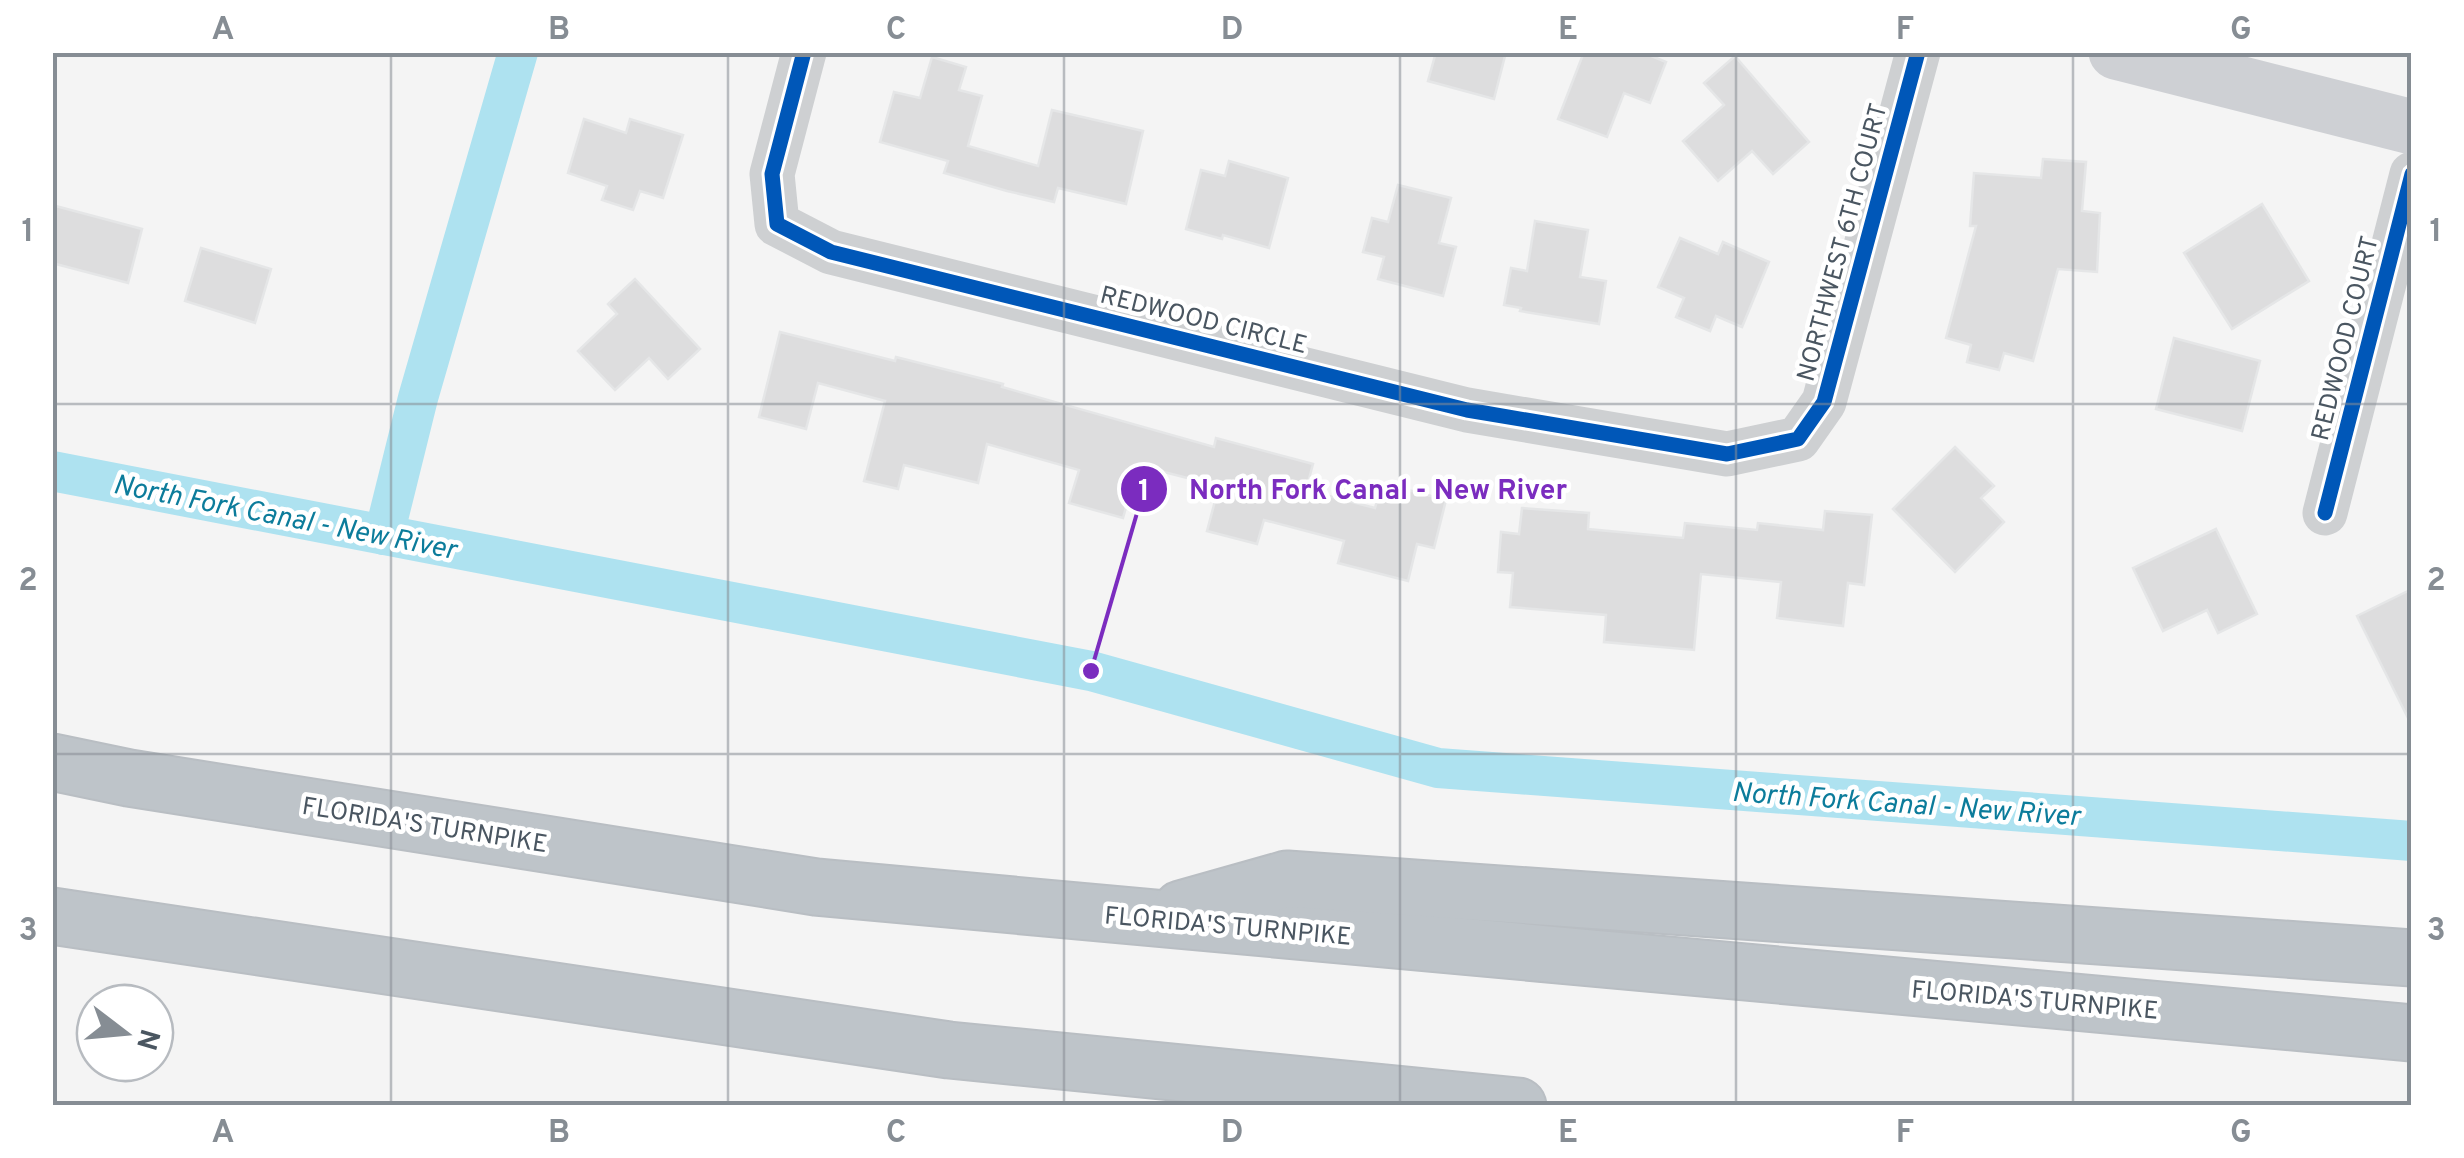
<svg xmlns="http://www.w3.org/2000/svg" width="2464" height="1158" font-family="Overpass,sans-serif">
<style>
.lines{fill:none;stroke-linecap:round;stroke-linejoin:round}
.canal{stroke:#aee2f0;stroke-width:40}
.building{fill:#ddddde;stroke:#e5e6e7;stroke-width:2.5}
.highway-casing{stroke:#b9bec3;stroke-width:59}
.street{stroke:#ced0d2;stroke-width:45}
.secondary{stroke:#ced0d4;stroke-width:55}
.highway{stroke:#bec4c9;stroke-width:55}
.cycleway-casing{stroke:#fff;stroke-width:21}
.cycleway{stroke:#0057b8;stroke-width:15}
.grid{fill:none;stroke:#868d94;stroke-width:2.5;stroke-opacity:0.55}
.labels{text-anchor:middle;stroke-width:9;stroke-linejoin:round;paint-order:stroke}
.street-label{font-size:25px;fill:#4a5661;stroke:#fff}
.water-label{font-size:28px;font-style:italic;fill:#0c7c9b;stroke:#fff}
.leader{fill:none;stroke:#7b2cbf;stroke-width:4}
.callout-dot{fill:#7b2cbf;stroke:#fff;stroke-width:4}
.mark-label{font-size:30px;text-anchor:middle;font-weight:bold;fill:#fff}
.callout-label{font-size:28px;text-anchor:middle;font-weight:bold;fill:#7b2cbf;stroke:#fff;stroke-width:9;stroke-linejoin:round;paint-order:stroke}
.neatline{fill:none;stroke:#868d94;stroke-width:4}
.grid-label{font-size:32px;text-anchor:middle;font-weight:bold;fill:#868d94}
</style>
<rect width="100%" height="100%" fill="#f4f4f4"/>
<g class="lines">
<g class="canal">
<path d="M 52,471 L 1091,671 L 1438,768 L 2412,841"/>
<path d="M 384,535 L 418,398 L 518,52"/>
</g>
</g>
<g class="building">
<path d="M 1436,52 L 1506,52 L 1494,99 L 1428,81 Z"/>
<path d="M 1584,52 L 1642,52 L 1666,62 L 1650,103 L 1624,93 L 1607,137 L 1558,119 Z"/>
<path d="M 1735,56 L 1809,142 L 1773,174 L 1752,151 L 1718,181 L 1683,141 L 1724,105 L 1704,83 Z"/>
<path d="M 932,57 L 966,67 L 959,90 L 982,96 L 968,146 L 1038,166 L 1052,110 L 1143,131 L 1126,204 L 1058,188 L 1054,202 L 1007,191 L 944,173 L 948,161 L 880,142 L 894,92 L 920,98 Z"/>
<path d="M 584,119 L 626,133 L 630,119 L 683,135 L 663,198 L 640,191 L 633,210 L 602,200 L 607,186 L 568,173 Z"/>
<path d="M 2043,159 L 2086,162 L 2082,211 L 2100,213 L 2097,272 L 2058,269 L 2033,361 L 2004,353 L 1999,370 L 1967,362 L 1971,345 L 1946,338 L 1976,226 L 1970,226 L 1974,173 L 2041,178 Z"/>
<path d="M 1229,161 L 1288,178 L 1269,248 L 1223,235 L 1222,239 L 1186,229 L 1201,170 L 1225,176 Z"/>
<path d="M 1398,185 L 1451,198 L 1439,243 L 1456,247 L 1443,296 L 1378,279 L 1384,257 L 1363,252 L 1372,218 L 1388,222 Z"/>
<path d="M 2262,204 L 2309,281 L 2232,329 L 2184,253 Z"/>
<path d="M 52,205 L 142,229 L 128,283 L 52,263 Z"/>
<path d="M 1535,221 L 1588,230 L 1580,277 L 1606,281 L 1599,324 L 1520,311 L 1521,308 L 1504,305 L 1511,268 L 1527,271 Z"/>
<path d="M 1680,238 L 1718,254 L 1723,242 L 1769,262 L 1742,327 L 1716,316 L 1710,331 L 1676,317 L 1684,298 L 1658,287 Z"/>
<path d="M 201,248 L 271,269 L 255,323 L 185,301 Z"/>
<path d="M 635,279 L 700,349 L 668,379 L 649,358 L 615,390 L 578,351 L 617,314 L 608,304 Z"/>
<path d="M 780,332 L 895,361 L 896,357 L 1003,384 L 1002,387 L 1214,447 L 1216,438 L 1313,464 L 1306,490 L 1375,508 L 1382,483 L 1446,500 L 1434,548 L 1417,544 L 1408,581 L 1338,563 L 1344,541 L 1264,520 L 1257,544 L 1207,531 L 1219,486 L 1152,469 L 1150,476 L 1136,472 L 1123,518 L 1069,503 L 1079,470 L 987,444 L 978,483 L 904,465 L 898,489 L 864,481 L 885,401 L 818,383 L 806,429 L 759,417 Z"/>
<path d="M 2174,338 L 2260,361 L 2242,431 L 2156,409 Z"/>
<path d="M 1955,447 L 1994,486 L 1981,498 L 2004,522 L 1955,572 L 1893,509 Z"/>
<path d="M 1522,508 L 1589,513 L 1588,529 L 1683,538 L 1685,523 L 1757,530 L 1758,523 L 1823,530 L 1825,511 L 1872,515 L 1864,585 L 1848,583 L 1843,626 L 1777,618 L 1781,582 L 1701,574 L 1694,650 L 1604,642 L 1606,615 L 1510,607 L 1513,573 L 1498,572 L 1501,532 L 1519,534 Z"/>
<path d="M 2216,529 L 2257,614 L 2218,633 L 2207,610 L 2163,631 L 2133,568 Z"/>
<path d="M 2412,589 L 2412,726 L 2357,616 Z"/>
</g>
<g class="lines">
<g class="highway-casing">
<g id="highway">
<path d="M 52,762 L 129,778 L 816,887 L 2412,1033"/>
<path d="M 1181,909 L 1287,879 L 2412,958"/>
<path d="M 52,916 L 949,1050 L 1518,1106"/>
</g>
</g>
<g class="street">
<path d="M 804,52 L 772,174 L 777,224 L 831,252 L 1467,410 L 1727,454 L 1798,439 L 1824,402 L 1918,52"/>
<path d="M 2325,513 L 2412,174"/>
</g>
<path class="secondary" d="M 2116,52 L 2412,127"/>
<use href="#highway" class="highway"/>
<g class="cycleway-casing">
<g id="cycleway">
<path d="M 804,52 L 772,174 L 777,224 L 831,252 L 1467,410 L 1727,454 L 1798,439 L 1824,402 L 1918,52"/>
<path d="M 2325,513 L 2412,174"/>
</g>
</g>
<use href="#cycleway" class="cycleway"/>
</g>
<path class="grid" d="M 391,52 L 391,1106M 728,52 L 728,1106M 1064,52 L 1064,1106M 1400,52 L 1400,1106M 1736,52 L 1736,1106M 2073,52 L 2073,1106M 52,404 L 2412,404M 52,754 L 2412,754"/>
<g class="labels">
<g class="street-label">
<text transform="translate(1841 242) rotate(-75)" y="9">NORTHWEST 6TH COURT</text>
<text transform="translate(1204 319) rotate(14)" y="9">REDWOOD CIRCLE</text>
<text transform="translate(2344 338) rotate(-76)" y="9">REDWOOD COURT</text>
<text transform="translate(425 824) rotate(9)" y="9">FLORIDA'S TURNPIKE</text>
<text transform="translate(1228 925) rotate(5)" y="9">FLORIDA'S TURNPIKE</text>
<text transform="translate(2035 999) rotate(5)" y="9">FLORIDA'S TURNPIKE</text>
</g>
<g class="water-label">
<text transform="translate(285 516) rotate(11)" y="10">North Fork Canal - New River</text>
<text transform="translate(1906 803) rotate(4)" y="10">North Fork Canal - New River</text>
</g>
</g>
<path class="leader" d="M1091 671L1144 489"/>
<g class="callout-dot">
<circle cx="1091" cy="671" r="10"/>
<circle cx="1144" cy="489" r="25"/>
</g>
<g class="mark-label">
<text x="1144" y="500">1</text>
</g>
<g class="callout-label">
<text x="1378" y="499">North Fork Canal - New River</text>
</g>
<rect width="2464" height="1158" fill="none" stroke="#ffffff" stroke-width="110"/>
<g transform="translate(125 1033) rotate(106)"><circle r="48" fill="#ffffff" stroke="#b7bbc0" stroke-width="2.5"/>
<path d="M0-8L18 38L0 25L-18 38Z" fill="#868d94"/>
<text y="-15" font-size="28" font-weight="bold" text-anchor="middle" fill="#4a5661">N</text>
</g>
<rect x="55" y="55" width="2354" height="1048" class="neatline"/>
<g class="grid-label">
<text x="223" y="39">A</text>
<text x="559" y="39">B</text>
<text x="896" y="39">C</text>
<text x="1232" y="39">D</text>
<text x="1568" y="39">E</text>
<text x="1905" y="39">F</text>
<text x="2241" y="39">G</text>
<text x="28" y="241">1</text>
<text x="2436" y="241">1</text>
<text x="28" y="590">2</text>
<text x="2436" y="590">2</text>
<text x="28" y="940">3</text>
<text x="2436" y="940">3</text>
<text x="223" y="1142">A</text>
<text x="559" y="1142">B</text>
<text x="896" y="1142">C</text>
<text x="1232" y="1142">D</text>
<text x="1568" y="1142">E</text>
<text x="1905" y="1142">F</text>
<text x="2241" y="1142">G</text>
</g>
</svg>
